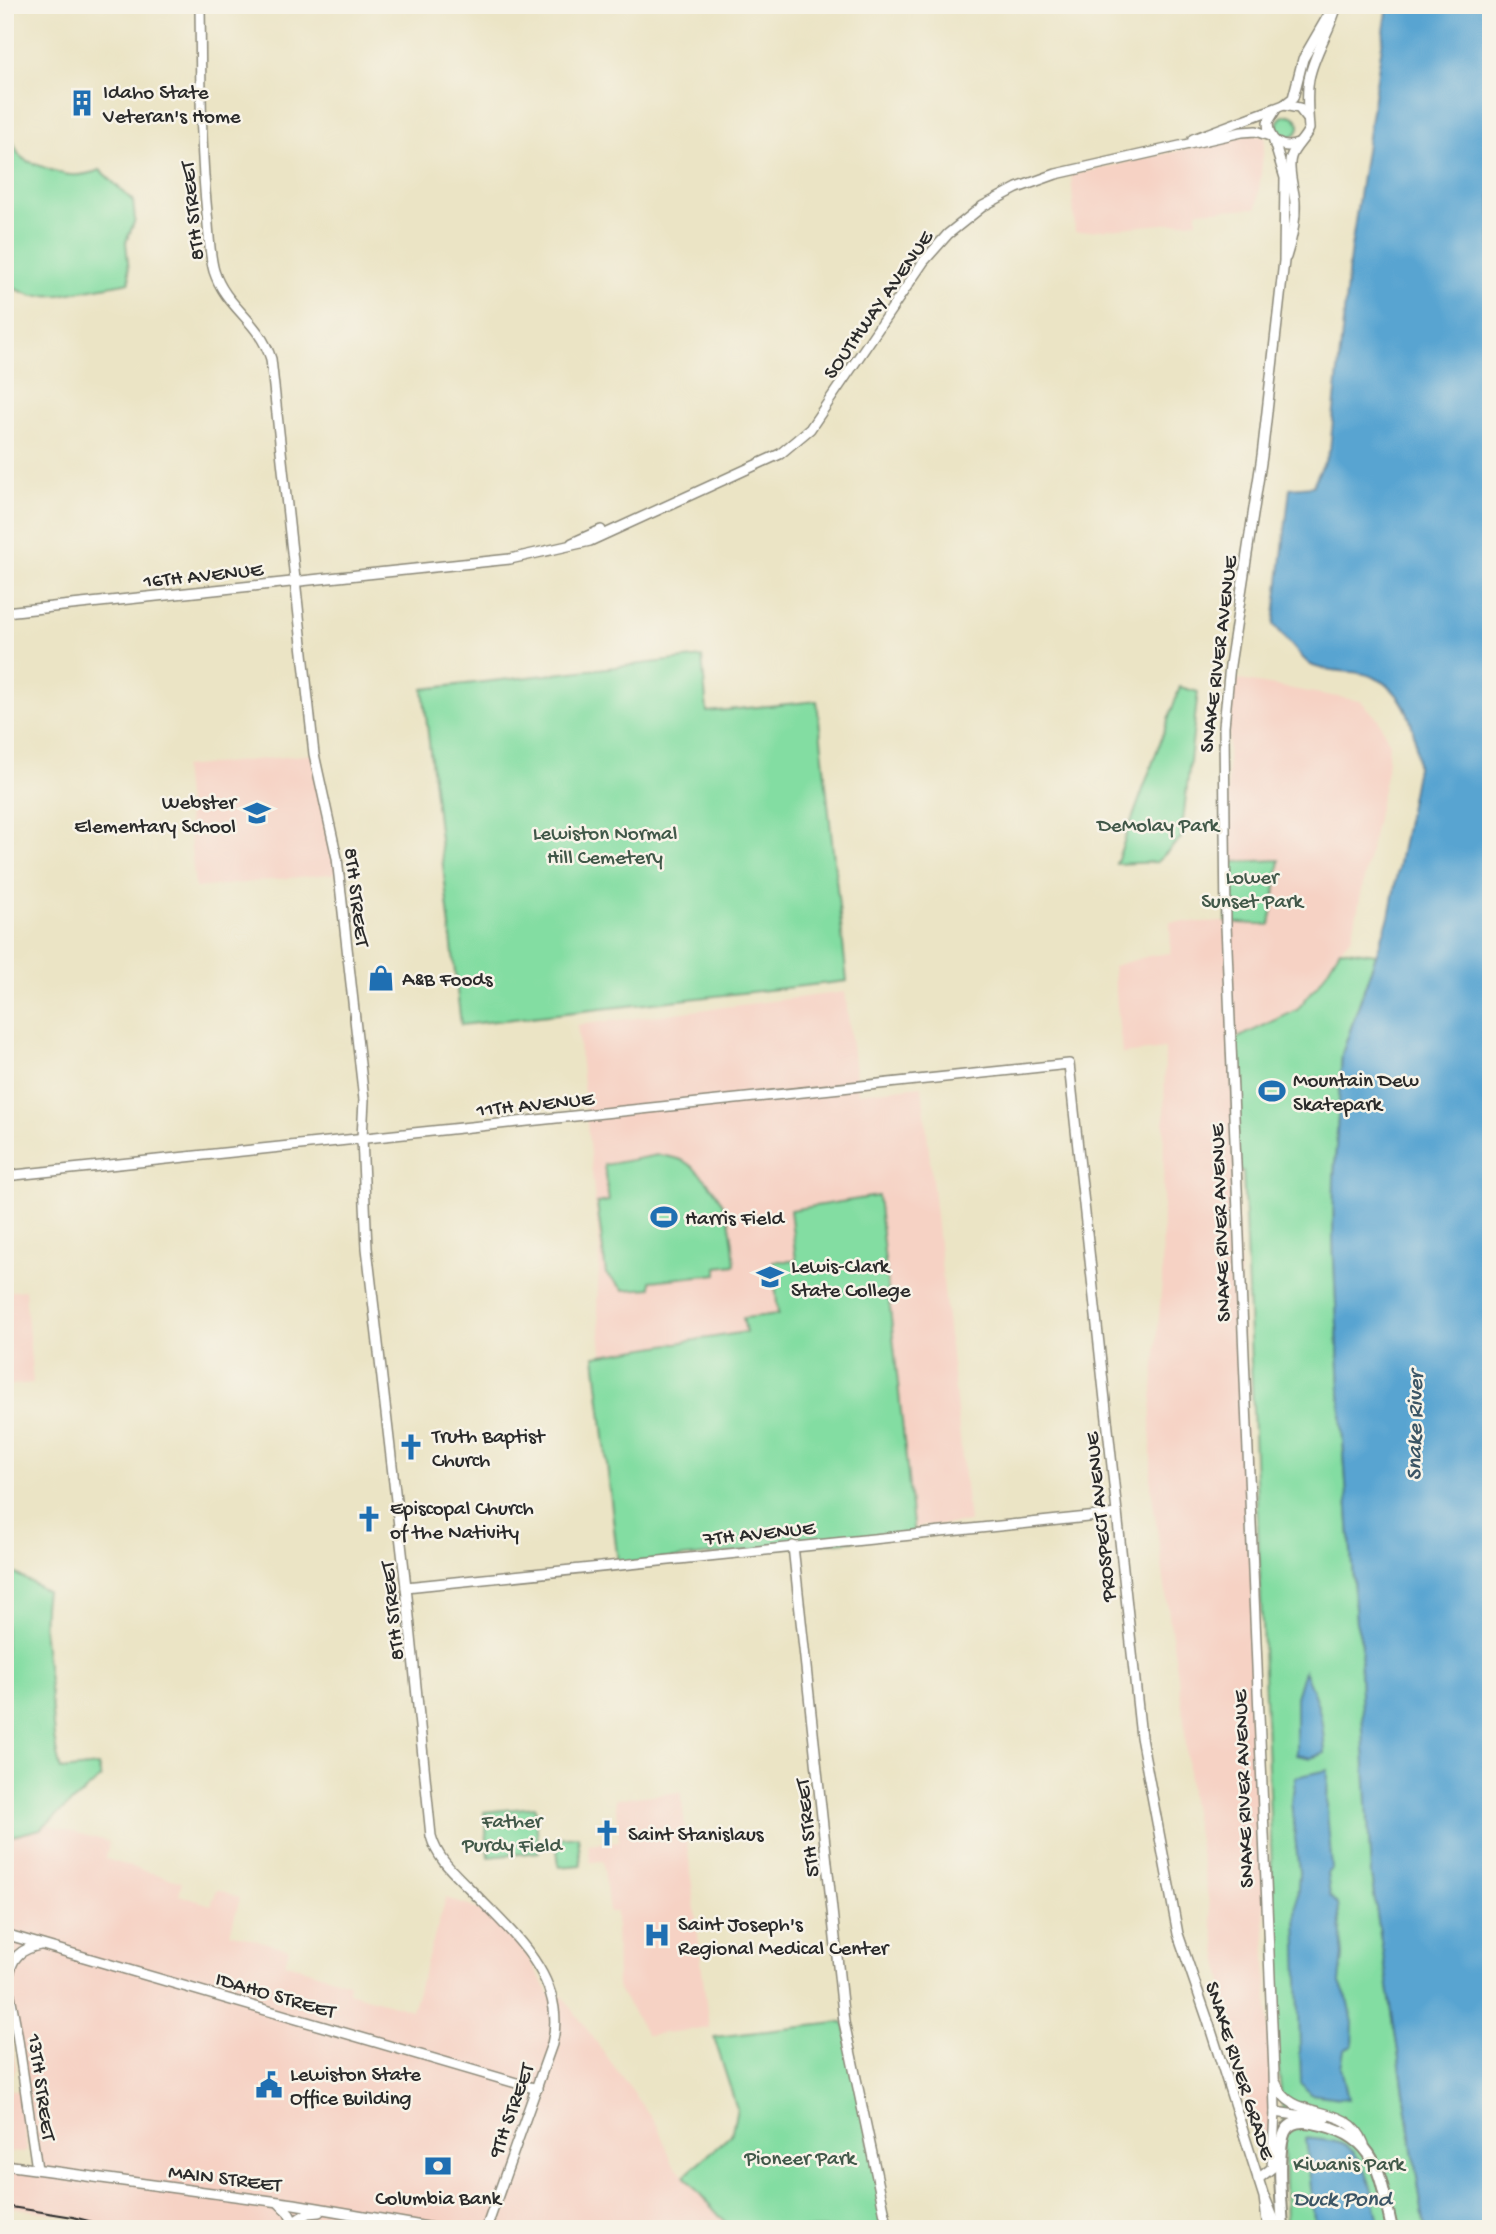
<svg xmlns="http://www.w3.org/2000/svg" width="1496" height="2234" font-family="'Gochi Hand',sans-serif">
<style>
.built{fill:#f6d2c4}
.green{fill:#83dda2;stroke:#578466;stroke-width:2}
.water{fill:#58a4d1;stroke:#42687e;stroke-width:2}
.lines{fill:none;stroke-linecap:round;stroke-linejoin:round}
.secondary-casing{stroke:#8b8878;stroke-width:12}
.highway-casing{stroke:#8b8878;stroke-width:14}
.secondary{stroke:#fff;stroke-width:9}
.highway{stroke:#fff;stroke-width:10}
.rail{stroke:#2b2b2b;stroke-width:2}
.labels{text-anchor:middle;stroke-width:5;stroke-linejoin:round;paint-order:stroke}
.poi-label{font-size:21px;fill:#2b2b2b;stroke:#f7f3e8;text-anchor:start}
.street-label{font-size:21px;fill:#2b2b2b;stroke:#f7f3e8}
.park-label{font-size:21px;fill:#415849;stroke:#f7f3e8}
.water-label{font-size:23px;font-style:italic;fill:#3b5565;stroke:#f7f3e8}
</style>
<rect width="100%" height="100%" fill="#f7f3e8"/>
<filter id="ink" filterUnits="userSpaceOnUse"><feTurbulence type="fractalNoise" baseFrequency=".0143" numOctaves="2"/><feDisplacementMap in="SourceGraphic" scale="14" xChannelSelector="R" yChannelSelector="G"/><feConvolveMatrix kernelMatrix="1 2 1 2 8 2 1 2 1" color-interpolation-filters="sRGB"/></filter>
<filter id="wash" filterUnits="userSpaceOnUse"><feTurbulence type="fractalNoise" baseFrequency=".00686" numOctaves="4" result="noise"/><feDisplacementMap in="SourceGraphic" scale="28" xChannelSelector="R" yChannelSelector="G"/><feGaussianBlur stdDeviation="1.57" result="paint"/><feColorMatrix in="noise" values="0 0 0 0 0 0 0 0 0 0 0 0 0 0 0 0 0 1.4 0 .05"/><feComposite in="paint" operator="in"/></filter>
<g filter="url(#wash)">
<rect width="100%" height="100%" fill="#ebe4c5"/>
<g class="built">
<path d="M 1251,134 L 1265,137 L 1257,208 L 1197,211 L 1197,221 L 1075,232 L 1071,175 Z"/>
<path d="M 1229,678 L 1361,701 L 1378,719 L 1389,742 L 1387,770 L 1352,937 L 1340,949 L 1322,979 L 1297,1010 L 1231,1042 L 1273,2143 L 1257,2142 L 1232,2036 L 1190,1794 L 1184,1720 L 1151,1488 L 1151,1412 L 1162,1281 L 1165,1049 L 1122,1054 L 1113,966 L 1149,956 L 1171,953 L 1170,922 L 1226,922 Z"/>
<path d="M 314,754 L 339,873 L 195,888 L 183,767 Z"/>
<path d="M 845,992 L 858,1093 L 922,1086 L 969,1522 L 793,1540 L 611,1438 L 597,1302 L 600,1252 L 577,1025 Z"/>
<path d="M 25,1290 L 33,1383 L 5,1386 L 5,1292 Z"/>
<path d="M 681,1792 L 709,2028 L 647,2035 L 617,1987 L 616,1912 L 609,1912 L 603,1861 L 590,1862 L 588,1844 L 619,1841 L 615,1799 Z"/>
<path d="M 46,1824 L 109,1842 L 106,1859 L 182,1882 L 179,1895 L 211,1905 L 217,1889 L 240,1898 L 230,1933 L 289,1949 L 285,1963 L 349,1983 L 348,1992 L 412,2010 L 446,1898 L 494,1915 L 517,1939 L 554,2001 L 562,1995 L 657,2125 L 672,2162 L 731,2229 L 119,2229 L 73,2217 L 5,2206 L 5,2165 L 36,2169 L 5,1968 L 5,1838 L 40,1829 Z"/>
<path d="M 5,2012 L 16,2068 L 13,2074 L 5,2073 Z"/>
<path d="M 5,2089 L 20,2091 L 27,2149 L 23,2153 L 5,2152 Z"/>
</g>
<g class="green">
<circle cx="1288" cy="126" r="11"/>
<path d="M 5,125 L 19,155 L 25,160 C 55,171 68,182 100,170 L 133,201 L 135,220 L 126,242 L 130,282 L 60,295 L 33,296 L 5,285 Z"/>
<path d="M 702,657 L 707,712 L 817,701 L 847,981 L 461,1025 L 423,689 Z"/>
<path d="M 1180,687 L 1198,692 L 1181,838 L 1157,862 L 1116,864 Z"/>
<path d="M 1280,860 L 1270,925 L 1226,922 L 1231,862 Z"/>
<path d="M 1340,949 L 1376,954 L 1342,1054 L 1334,1178 L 1333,1239 L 1341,1412 L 1356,1622 L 1362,1644 L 1371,1875 L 1425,2229 L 1286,2229 L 1283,2112 L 1276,2042 L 1271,1840 L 1243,1171 L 1236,1171 L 1231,1041 L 1297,1010 L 1322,979 Z"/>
<path d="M 658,1155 C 682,1158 688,1161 705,1179 C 732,1210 731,1226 735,1265 L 717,1267 L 717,1274 L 651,1281 L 651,1288 L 624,1290 L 606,1274 L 597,1203 L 609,1201 L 604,1165 Z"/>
<path d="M 878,1196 L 914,1534 L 618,1564 L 595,1356 L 746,1332 L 743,1318 L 778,1314 L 773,1261 L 796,1261 L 790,1210 Z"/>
<path d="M 5,1570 L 9,1570 L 46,1591 C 40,1624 46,1656 50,1689 C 53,1718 52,1740 61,1770 L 98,1766 L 101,1778 L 40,1829 L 5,1838 Z"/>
<path d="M 535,1807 L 539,1852 L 489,1857 L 484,1812 Z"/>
<path d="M 578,1836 L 581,1865 L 559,1867 L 556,1838 Z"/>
<path d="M 844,2022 L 888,2229 L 731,2229 L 684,2176 L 731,2135 L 737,2109 L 714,2037 Z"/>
</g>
<g class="water">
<path d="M 1388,5 L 1491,5 L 1491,2229 L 1425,2229 L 1371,1875 L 1360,1677 L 1362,1644 L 1356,1622 L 1341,1412 L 1333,1239 L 1334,1178 L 1342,1054 L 1389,917 L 1417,767 C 1417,727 1405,682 1360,673 C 1347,671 1322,671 1311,665 C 1303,661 1282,633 1274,625 L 1290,488 L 1313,486 C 1317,472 1326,463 1330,449 L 1350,255 Z"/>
<path d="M 1304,1671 C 1319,1703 1323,1718 1325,1753 L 1311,1758 L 1296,1755 L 1296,1697 Z"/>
<path d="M 1328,1770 L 1327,1811 L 1332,1868 L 1327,1873 L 1330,1896 L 1338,1904 L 1343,1955 L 1340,1983 L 1349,2003 L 1353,2023 L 1352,2046 L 1344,2050 L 1341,2067 L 1348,2099 L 1310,2094 L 1301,2083 L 1296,1915 L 1299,1872 L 1291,1802 L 1296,1777 Z"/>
<path d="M 1306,2138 C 1316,2140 1329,2139 1339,2143 C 1369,2152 1374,2202 1380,2229 L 1315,2229 Z"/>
</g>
</g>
<g filter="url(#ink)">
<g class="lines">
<g class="secondary-casing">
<g id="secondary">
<path d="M 200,5 C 201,75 200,144 207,213 C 209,232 209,253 214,271 C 226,308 259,320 271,359 L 314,754 L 337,858 L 364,1100 L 362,1138 L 367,1248 L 406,1587 L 431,1836 C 437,1858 452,1871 468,1887 C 509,1930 569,1978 552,2044 L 486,2229"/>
<path d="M 1284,105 L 1293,98 L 1303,59 L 1332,9"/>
<path d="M 1276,109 L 1268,122 C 1268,141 1281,150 1298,144"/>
<path d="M 1193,139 L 1284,105 L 1299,108 L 1307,118"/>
<path d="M 1286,257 C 1292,239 1296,220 1295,202 C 1294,189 1287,169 1291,157 C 1294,147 1304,140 1309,129 C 1308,113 1306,96 1309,79 C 1314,53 1330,31 1337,5"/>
<path d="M 572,543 L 601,530"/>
<path d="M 5,612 L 510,559 L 590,541 L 780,454 L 810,429 L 924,261 L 948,234 L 983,206 L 1017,188 L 1056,174 L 1242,132 L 1256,131 L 1270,136"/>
<path d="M 5,1176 L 1069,1064 L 1141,1737 L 1178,1934 L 1207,2018 L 1264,2197 L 1268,2229"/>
<path d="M 793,1546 L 844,2022 L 888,2229"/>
<path d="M 406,1587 L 1117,1514"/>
<path d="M 5,1934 L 537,2089"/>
<path d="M 5,1968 L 17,2033 L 37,2169"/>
<path d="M 9,1977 C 11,1957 21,1949 40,1945"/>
<path d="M 1276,2083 C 1291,2124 1347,2099 1364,2144"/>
<path d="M 1275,2112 L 1325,2119"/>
<path d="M 5,2165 L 294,2204 L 439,2229"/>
<path d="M 1258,2179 L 1272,2168 L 1275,2112 L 1274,2073 L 1226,925 L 1224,726 L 1230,665 L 1262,456 L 1284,261 L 1285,178 L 1274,142"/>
<path d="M 1265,2198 L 1278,2229"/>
<path d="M 279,2203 L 288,2212 L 297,2229"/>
<path d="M 298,2219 L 308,2213 L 319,2212"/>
</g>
</g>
<g class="highway-casing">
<path id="highway" d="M 1283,2229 C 1282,2205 1276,2153 1285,2132 C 1290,2121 1303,2121 1313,2123 C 1379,2135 1379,2173 1392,2229"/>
</g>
<use href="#secondary" class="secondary"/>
<use href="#highway" class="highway"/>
<g class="rail">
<path d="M 5,2206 L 73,2217 L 120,2229"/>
<path d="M 5,2223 L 42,2229"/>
</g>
</g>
</g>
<defs>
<g id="building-bare" transform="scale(2.1)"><path d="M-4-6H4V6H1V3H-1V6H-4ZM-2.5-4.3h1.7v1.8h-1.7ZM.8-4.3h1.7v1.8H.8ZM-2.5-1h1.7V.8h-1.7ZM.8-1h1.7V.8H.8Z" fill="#1f6fb2" stroke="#f7f3e8" stroke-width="2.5" paint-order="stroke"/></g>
<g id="school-bare" transform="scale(2.1)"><path d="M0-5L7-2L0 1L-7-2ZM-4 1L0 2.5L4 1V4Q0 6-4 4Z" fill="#1f6fb2" stroke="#f7f3e8" stroke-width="2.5" paint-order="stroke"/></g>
<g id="shop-bare" transform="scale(2.1)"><path d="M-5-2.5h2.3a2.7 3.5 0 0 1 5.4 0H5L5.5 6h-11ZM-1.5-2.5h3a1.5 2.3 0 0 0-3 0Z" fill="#1f6fb2" stroke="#f7f3e8" stroke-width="2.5" paint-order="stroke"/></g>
<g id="stadium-bare" transform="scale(2.1)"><path d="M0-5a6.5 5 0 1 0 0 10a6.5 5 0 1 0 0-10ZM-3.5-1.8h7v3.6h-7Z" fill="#1f6fb2" stroke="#f7f3e8" stroke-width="2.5" paint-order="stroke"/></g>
<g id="university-bare" transform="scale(2.1)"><path d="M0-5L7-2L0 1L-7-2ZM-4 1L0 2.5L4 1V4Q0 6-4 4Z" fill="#1f6fb2" stroke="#f7f3e8" stroke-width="2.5" paint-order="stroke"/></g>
<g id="church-bare" transform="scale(2.1)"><path d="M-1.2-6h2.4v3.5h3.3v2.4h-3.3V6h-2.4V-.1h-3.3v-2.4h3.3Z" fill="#1f6fb2" stroke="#f7f3e8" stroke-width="2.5" paint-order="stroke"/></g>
<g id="hospital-bare" transform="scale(2.1)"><path d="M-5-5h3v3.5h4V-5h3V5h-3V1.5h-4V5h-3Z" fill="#1f6fb2" stroke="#f7f3e8" stroke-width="2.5" paint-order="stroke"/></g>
<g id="civic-bare" transform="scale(2.1)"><path d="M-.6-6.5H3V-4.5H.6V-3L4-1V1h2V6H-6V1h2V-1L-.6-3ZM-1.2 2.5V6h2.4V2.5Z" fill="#1f6fb2" stroke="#f7f3e8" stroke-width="2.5" paint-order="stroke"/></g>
<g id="bank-bare" transform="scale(2.1)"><path d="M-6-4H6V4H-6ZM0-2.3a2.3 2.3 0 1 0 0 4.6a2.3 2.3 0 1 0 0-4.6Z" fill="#1f6fb2" stroke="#f7f3e8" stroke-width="2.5" paint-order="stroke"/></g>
</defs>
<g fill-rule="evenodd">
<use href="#building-bare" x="82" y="103"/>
<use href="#school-bare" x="257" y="813"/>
<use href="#shop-bare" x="381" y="978"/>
<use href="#stadium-bare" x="1272" y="1091"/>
<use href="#stadium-bare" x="664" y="1217"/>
<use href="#university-bare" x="770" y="1277"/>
<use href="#church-bare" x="411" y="1447"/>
<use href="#church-bare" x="369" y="1519"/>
<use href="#church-bare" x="607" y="1833"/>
<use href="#hospital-bare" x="657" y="1935"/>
<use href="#civic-bare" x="269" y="2085"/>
<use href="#bank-bare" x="438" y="2166"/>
</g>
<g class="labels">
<g class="poi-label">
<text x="103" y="98">Idaho State<tspan x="103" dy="24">Veteran's Home</tspan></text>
<text x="236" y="808" text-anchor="end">Webster<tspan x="236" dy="24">Elementary School</tspan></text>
<text x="402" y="985">A&amp;B Foods</text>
<text x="1293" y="1086">Mountain Dew<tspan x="1293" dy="24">Skatepark</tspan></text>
<text x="685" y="1224">Harris Field</text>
<text x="791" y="1272">Lewis-Clark<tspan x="791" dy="24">State College</tspan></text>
<text x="432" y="1442">Truth Baptist<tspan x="432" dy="24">Church</tspan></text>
<text x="390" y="1514">Episcopal Church<tspan x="390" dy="24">of the Nativity</tspan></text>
<text x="628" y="1840">Saint Stanislaus</text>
<text x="678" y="1930">Saint Joseph's<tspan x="678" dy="24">Regional Medical Center</tspan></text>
<text x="290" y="2080">Lewiston State<tspan x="290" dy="24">Office Building</tspan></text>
<text x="438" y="2204" text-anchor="middle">Columbia Bank</text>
</g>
<g class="street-label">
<text transform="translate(191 211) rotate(-96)" y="7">8TH STREET</text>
<text transform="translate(877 304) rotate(-55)" y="7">SOUTHWAY AVENUE</text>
<text transform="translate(203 574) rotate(-6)" y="7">16TH AVENUE</text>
<text transform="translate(1217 654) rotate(-83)" y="7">SNAKE RIVER AVENUE</text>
<text transform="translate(358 897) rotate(83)" y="7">8TH STREET</text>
<text transform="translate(535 1103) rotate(-6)" y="7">11TH AVENUE</text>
<text transform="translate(1219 1223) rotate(-92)" y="7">SNAKE RIVER AVENUE</text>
<text transform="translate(1099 1517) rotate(-96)" y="7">PROSPECT AVENUE</text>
<text transform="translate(759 1532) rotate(-6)" y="7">7TH AVENUE</text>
<text transform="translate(391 1611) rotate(-96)" y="7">8TH STREET</text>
<text transform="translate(1242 1789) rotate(-92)" y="7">SNAKE RIVER AVENUE</text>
<text transform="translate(806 1828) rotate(-96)" y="7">5TH STREET</text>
<text transform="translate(276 1994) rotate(16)" y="7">IDAHO STREET</text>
<text transform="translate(1241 2070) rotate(72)" y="7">SNAKE RIVER GRADE</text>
<text transform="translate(43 2087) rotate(82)" y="7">13TH STREET</text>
<text transform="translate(510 2110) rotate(-70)" y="7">9TH STREET</text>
<text transform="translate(225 2177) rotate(7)" y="7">MAIN STREET</text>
</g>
<g class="park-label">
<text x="1158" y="831">DeMolay Park</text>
<text x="605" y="839">Lewiston Normal<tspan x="605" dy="24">Hill Cemetery</tspan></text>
<text x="1252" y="883">Lower<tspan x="1252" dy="24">Sunset Park</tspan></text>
<text x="512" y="1827">Father<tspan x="512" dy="24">Purdy Field</tspan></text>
<text x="800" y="2164">Pioneer Park</text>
<text x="1349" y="2170">Kiwanis Park</text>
</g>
<g class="water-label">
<text transform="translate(1413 1426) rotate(-89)" y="8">Snake River</text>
<text x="1342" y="2205">Duck Pond</text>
</g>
</g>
<rect width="1496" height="2234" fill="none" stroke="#f7f3e8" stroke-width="28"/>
</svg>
